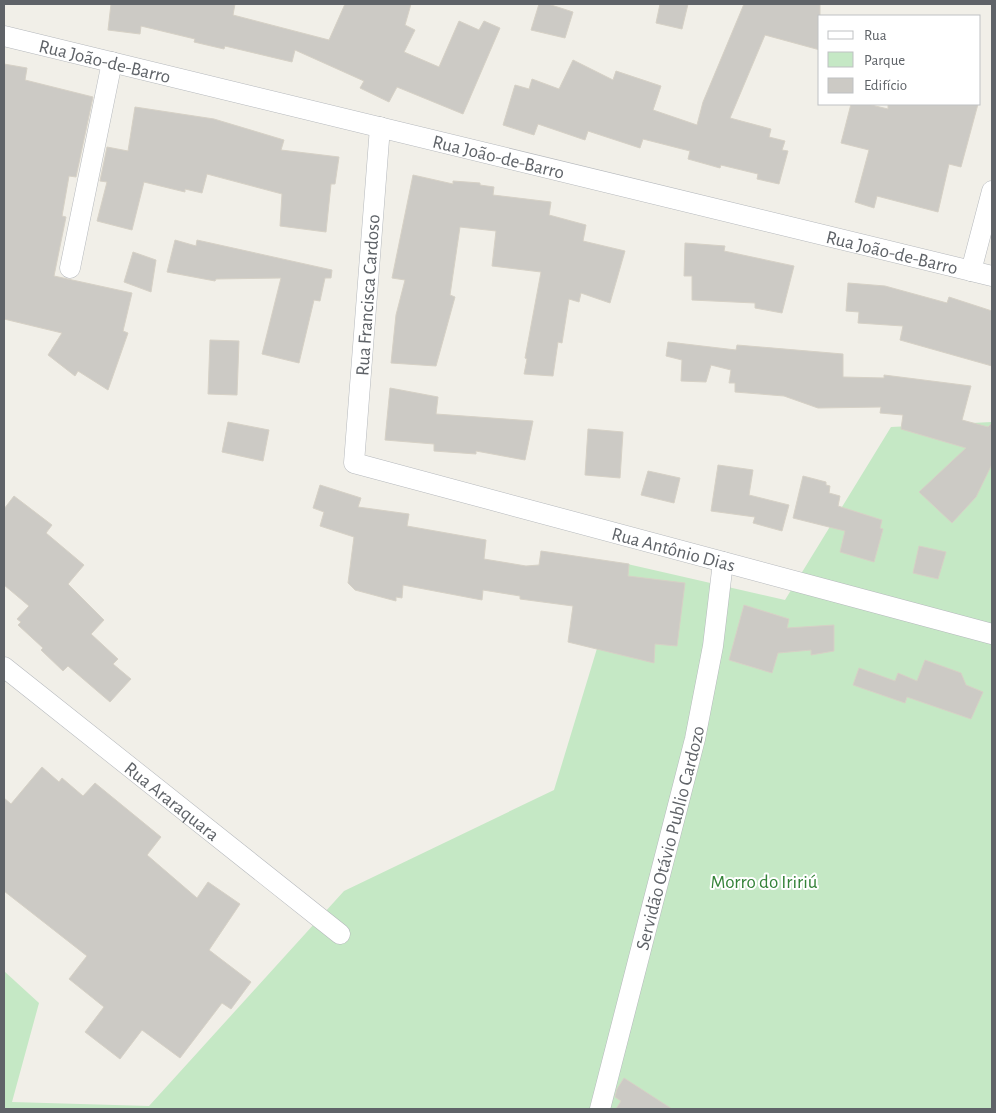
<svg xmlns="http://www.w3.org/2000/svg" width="996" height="1113" font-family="'Alegreya Sans',sans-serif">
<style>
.green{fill:#c5e8c5}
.building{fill:#cccac5;stroke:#d6d1c6}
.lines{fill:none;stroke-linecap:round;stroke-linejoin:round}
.street-casing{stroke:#b5b8bc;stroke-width:21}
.street{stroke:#fff;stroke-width:20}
.labels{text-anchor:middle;stroke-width:4;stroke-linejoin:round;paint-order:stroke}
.street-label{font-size:19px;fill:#5f6368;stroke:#fff}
.park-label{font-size:19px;fill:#348238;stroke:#fff}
</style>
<rect width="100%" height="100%" fill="#f1efe8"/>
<path class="green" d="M 992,422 L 992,1109 L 4,1109 L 4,971 L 39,1003 L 12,1102 L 149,1106 L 344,891 L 554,790 L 623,563 L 785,600 L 891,427 Z"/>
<g class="building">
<path d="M 111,4 L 235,4 L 233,15 L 329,40 L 345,4 L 411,4 L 405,25 L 415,30 L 404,52 L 439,67 L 459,21 L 479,30 L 484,21 L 500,28 L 463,114 L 397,87 L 389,102 L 360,88 L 364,81 L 295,50 L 292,62 L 225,46 L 224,49 L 194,42 L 195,39 L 141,26 L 140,34 L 108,30 Z"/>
<path d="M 539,4 L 548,4 L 573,12 L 565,38 L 531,30 Z"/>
<path d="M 660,4 L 688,4 L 682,29 L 656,23 Z"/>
<path d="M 744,4 L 820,4 L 820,50 L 765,35 L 730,118 L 771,129 L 769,137 L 785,141 L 782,150 L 788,151 L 779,184 L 757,179 L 758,174 L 721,165 L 720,168 L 688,159 L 690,151 L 643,139 L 640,148 L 588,131 L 585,140 L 538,124 L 534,135 L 503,125 L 515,85 L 529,89 L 532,79 L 559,89 L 573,60 L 613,80 L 616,71 L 661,86 L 653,110 L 697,125 L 703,102 Z"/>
<path d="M 4,64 L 27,68 L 25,80 L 93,97 L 76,177 L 69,176 L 62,216 L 66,217 L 54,276 L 132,293 L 123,331 L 128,333 L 108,390 L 78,371 L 75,376 L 48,355 L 62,333 L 4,319 Z"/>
<path d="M 851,104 L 867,104 L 888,109 L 888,104 L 978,104 L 961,167 L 949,164 L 938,212 L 877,196 L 874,208 L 855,202 L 869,150 L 841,143 Z"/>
<path d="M 135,107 L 214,119 L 284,140 L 281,150 L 339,157 L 335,184 L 331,184 L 326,232 L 280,226 L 282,194 L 207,174 L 202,193 L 185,189 L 185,192 L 144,182 L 132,230 L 97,221 L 107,182 L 100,181 L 107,147 L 128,151 Z"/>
<path d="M 413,175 L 453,184 L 453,181 L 480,183 L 480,185 L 494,187 L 493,195 L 551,202 L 549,215 L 586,225 L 583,241 L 625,251 L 610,303 L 581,293 L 579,302 L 569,299 L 562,343 L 558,342 L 553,376 L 524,374 L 527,359 L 525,358 L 541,272 L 492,266 L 496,231 L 460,227 L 450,295 L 455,297 L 436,366 L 391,363 L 396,315 L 405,280 L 392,278 Z"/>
<path d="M 175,240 L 196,246 L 197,240 L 332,270 L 331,278 L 325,278 L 320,301 L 314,300 L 299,363 L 262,354 L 281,278 L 216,279 L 215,281 L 167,272 Z"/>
<path d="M 685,243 L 725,246 L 724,251 L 794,266 L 782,313 L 755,308 L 755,303 L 692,300 L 692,276 L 684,276 Z"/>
<path d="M 133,252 L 156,260 L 151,292 L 124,282 Z"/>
<path d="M 848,283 L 885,286 L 947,303 L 949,297 L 992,311 L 992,366 L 900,340 L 903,326 L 858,323 L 859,312 L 846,311 Z"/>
<path d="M 210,340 L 239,341 L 237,395 L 208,394 Z"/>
<path d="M 668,342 L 736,350 L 737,345 L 843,354 L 843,377 L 884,378 L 884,375 L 971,386 L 962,420 L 988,427 L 992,423 L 992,464 L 976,497 L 952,523 L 919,492 L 966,448 L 901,429 L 903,415 L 880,413 L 881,407 L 818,408 L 784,396 L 735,392 L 735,383 L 729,383 L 731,370 L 711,365 L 706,382 L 681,381 L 682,360 L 666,356 Z"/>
<path d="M 390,388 L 438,397 L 436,414 L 533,421 L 525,460 L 476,451 L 476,454 L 434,451 L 434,444 L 385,440 Z"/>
<path d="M 228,422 L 269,430 L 263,461 L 222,452 Z"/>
<path d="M 588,429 L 623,432 L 620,478 L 585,475 Z"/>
<path d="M 718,465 L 753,470 L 749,495 L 789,505 L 782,531 L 753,523 L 755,517 L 711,511 Z"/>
<path d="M 648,471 L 680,478 L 674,503 L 641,495 Z"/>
<path d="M 803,476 L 826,482 L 826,485 L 830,486 L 829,493 L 840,496 L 838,506 L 882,520 L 880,528 L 883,529 L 874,562 L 840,552 L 845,531 L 793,518 Z"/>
<path d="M 320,485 L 361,498 L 358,507 L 409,514 L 407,526 L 486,540 L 484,559 L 526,566 L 539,565 L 541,551 L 629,564 L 628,576 L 685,583 L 677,646 L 655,644 L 654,663 L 568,642 L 573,606 L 520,599 L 520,596 L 483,590 L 482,600 L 403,585 L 402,598 L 396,597 L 396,601 L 355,590 L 348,583 L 354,537 L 320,526 L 324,512 L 313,508 Z"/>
<path d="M 14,496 L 52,525 L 46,533 L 84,565 L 68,584 L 104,620 L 91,634 L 118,659 L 113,664 L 131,679 L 110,702 L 68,666 L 63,671 L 41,650 L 43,648 L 18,625 L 21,622 L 17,619 L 29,606 L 4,585 L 4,509 Z"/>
<path d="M 919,546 L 946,552 L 938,579 L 913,573 Z"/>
<path d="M 744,605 L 789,619 L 787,628 L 834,625 L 834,651 L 811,655 L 811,650 L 778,653 L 772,673 L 729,660 Z"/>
<path d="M 925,660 L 961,673 L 966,685 L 983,692 L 971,719 L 907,697 L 905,703 L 853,685 L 859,668 L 895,681 L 898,673 L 917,681 Z"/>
<path d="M 42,767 L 59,782 L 62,778 L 83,796 L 95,783 L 161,837 L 147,855 L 197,898 L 208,882 L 240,904 L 209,950 L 251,982 L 231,1009 L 222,1003 L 180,1058 L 142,1030 L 120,1059 L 85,1032 L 104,1007 L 69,979 L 87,956 L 4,891 L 4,798 L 11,804 Z"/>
<path d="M 624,1078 L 672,1109 L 616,1109 L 621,1101 L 615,1097 L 617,1089 Z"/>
</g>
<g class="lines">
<g class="street-casing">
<g id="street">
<path id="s1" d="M 4,36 L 992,276"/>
<path id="s2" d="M 380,127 L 354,463 L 992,634"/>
<path d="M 70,268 L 112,62"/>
<path d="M 971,271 L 992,191"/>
<path id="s3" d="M 4,667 L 340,934"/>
<path id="s4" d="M 600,1109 L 695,739 L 713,646 L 723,562"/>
</g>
</g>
<use href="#street" class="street"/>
</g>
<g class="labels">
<g class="street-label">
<text dy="7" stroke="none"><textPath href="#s1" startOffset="104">Rua João-de-Barro</textPath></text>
<text dy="7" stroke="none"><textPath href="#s1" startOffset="509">Rua João-de-Barro</textPath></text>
<text dy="7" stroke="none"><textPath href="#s1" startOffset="914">Rua João-de-Barro</textPath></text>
<text transform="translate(367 295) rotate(-86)" y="7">Rua Francisca Cardoso</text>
<text dy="7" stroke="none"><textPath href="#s2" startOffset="668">Rua Antônio Dias</textPath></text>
<text dy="7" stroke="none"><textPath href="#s3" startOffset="215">Rua Araraquara</textPath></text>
<text dy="7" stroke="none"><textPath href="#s4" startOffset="280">Servidão Otávio Publio Cardozo</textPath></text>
</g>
<g class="park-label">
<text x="764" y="888">Morro do Iririú</text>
</g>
</g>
<rect width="996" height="1113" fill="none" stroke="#5f6368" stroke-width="10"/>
<rect x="818" y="15" width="162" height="90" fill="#ffffff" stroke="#bfc1c3"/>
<rect x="828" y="31" width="25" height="8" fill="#ffffff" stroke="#bfc1c3"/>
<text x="864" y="40" font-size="15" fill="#5f6368">Rua</text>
<rect x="828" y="52" width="25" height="15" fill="#c5e8c5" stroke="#bfc1c3"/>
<text x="864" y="65" font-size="15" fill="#5f6368">Parque</text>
<rect x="828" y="78" width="25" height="15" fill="#cccac5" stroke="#bfc1c3"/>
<text x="864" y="90" font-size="15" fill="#5f6368">Edifício</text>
</svg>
